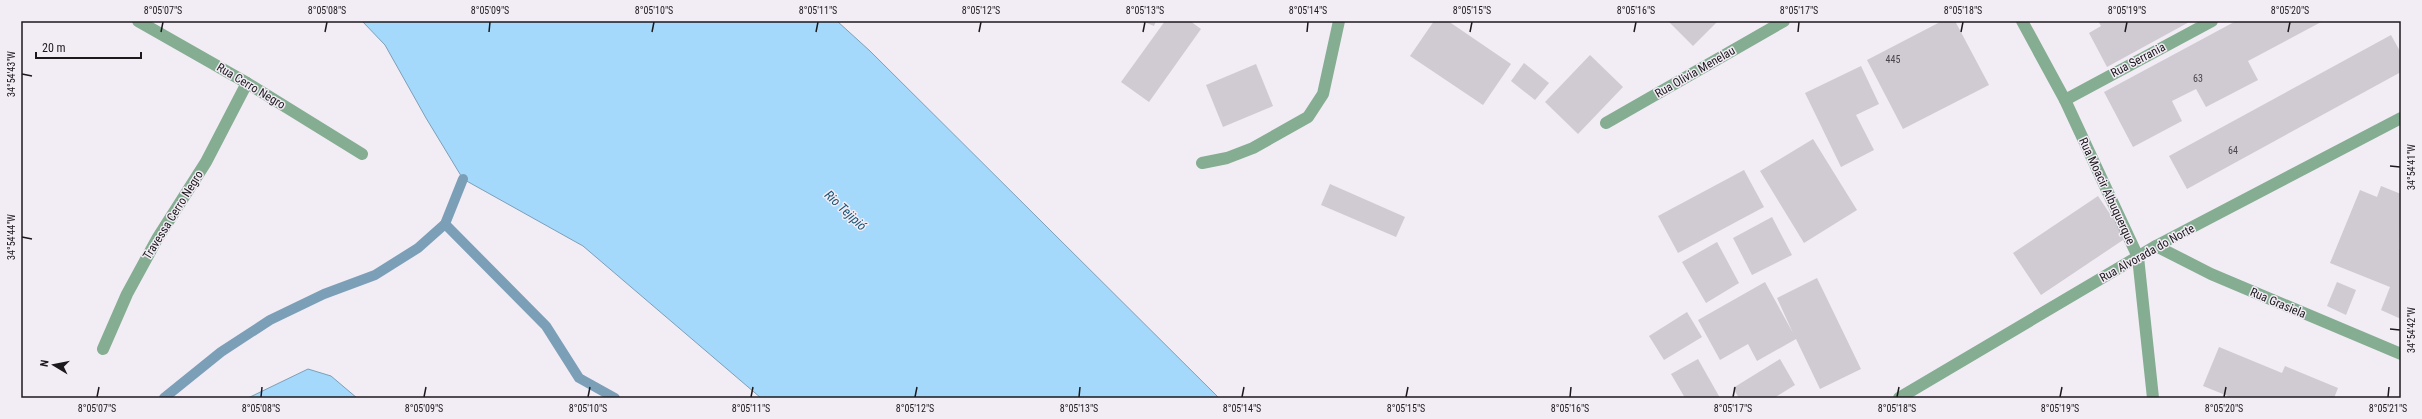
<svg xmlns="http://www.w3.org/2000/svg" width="2422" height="419" font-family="'Roboto Condensed',sans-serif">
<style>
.water{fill:#a5d9fb;stroke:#7c9fb8}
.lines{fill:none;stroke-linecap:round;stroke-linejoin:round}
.stream{stroke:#7c9fb8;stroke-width:10}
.building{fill:#d0cad3}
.minor{stroke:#84ad91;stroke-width:12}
.ticks{fill:none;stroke:#1c191d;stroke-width:1.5}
.labels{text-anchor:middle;stroke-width:3;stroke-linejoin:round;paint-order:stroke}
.number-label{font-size:10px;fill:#49454a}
.street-label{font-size:12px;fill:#1c191d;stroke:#f2ecf5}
.water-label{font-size:13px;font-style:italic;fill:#185576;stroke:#f2ecf5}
.neatline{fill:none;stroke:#1c191d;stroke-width:1.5}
.ticks-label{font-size:10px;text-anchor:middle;fill:#1c191d}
</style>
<rect width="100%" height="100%" fill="#f2ecf5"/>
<g class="water">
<path d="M 362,21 L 837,21 L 870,51 L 1219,398 L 761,398 L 583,246 L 463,179 L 426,118 L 385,45 Z"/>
<path d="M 308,369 L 331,376 L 357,398 L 248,398 Z"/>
</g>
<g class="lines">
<g class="stream">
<path d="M 445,224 L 546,326 L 579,378 L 615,398"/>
<path d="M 164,398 L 221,352 L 270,320 L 324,294 L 375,275 L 418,248 L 445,224 L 463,179"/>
</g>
</g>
<g class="building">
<path d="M 1142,21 L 1156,21 L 1154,26 Z"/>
<path d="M 1165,21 L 1190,21 L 1201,29 L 1149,102 L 1121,82 Z"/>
<path d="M 1434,21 L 1448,21 L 1511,64 L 1483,105 L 1410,56 Z"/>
<path d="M 1668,21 L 1718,21 L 1693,46 Z"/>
<path d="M 1942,21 L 1955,21 L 1989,85 L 1903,129 L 1867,60 Z"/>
<path d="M 2098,21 L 2191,21 L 2107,67 L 2089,33 L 2101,26 Z"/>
<path d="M 2236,21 L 2323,21 L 2248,61 L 2258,80 L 2206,107 L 2196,89 L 2172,101 L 2182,121 L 2133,147 L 2104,92 Z"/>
<path d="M 2391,35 L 2401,53 L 2401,72 L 2187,189 L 2169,156 Z"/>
<path d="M 1590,55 L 1623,87 L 1578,134 L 1545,102 Z"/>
<path d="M 1524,63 L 1549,83 L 1535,100 L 1511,81 Z"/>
<path d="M 1256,64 L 1273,106 L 1223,127 L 1206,85 Z"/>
<path d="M 1861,66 L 1879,104 L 1856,115 L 1874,150 L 1841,167 L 1805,93 Z"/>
<path d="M 1813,139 L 1857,210 L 1804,243 L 1760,171 Z"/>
<path d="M 1744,170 L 1764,207 L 1678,253 L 1658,216 Z"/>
<path d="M 1330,184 L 1405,217 L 1396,237 L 1321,205 Z"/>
<path d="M 2381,186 L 2401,194 L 2399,249 L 2401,250 L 2401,319 L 2381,310 L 2390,287 L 2330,263 L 2360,190 L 2377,197 Z"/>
<path d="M 2098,196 L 2126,238 L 2041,295 L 2013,253 Z"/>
<path d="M 1772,217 L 1792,255 L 1752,275 L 1733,238 Z"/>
<path d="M 1717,242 L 1739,283 L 1706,303 L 1682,262 Z"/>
<path d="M 1817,278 L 1861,369 L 1820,389 L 1796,339 L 1757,361 L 1748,344 L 1720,360 L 1698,320 L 1765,282 L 1793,333 L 1777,298 Z"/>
<path d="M 2337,282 L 2356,290 L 2346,315 L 2327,306 Z"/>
<path d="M 1687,312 L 1702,337 L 1664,360 L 1649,336 Z"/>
<path d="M 2219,347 L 2282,373 L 2285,366 L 2338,388 L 2334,398 L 2227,398 L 2228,396 L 2203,386 Z"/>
<path d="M 1698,359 L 1720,398 L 1685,398 L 1671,374 Z"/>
<path d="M 1780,359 L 1795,385 L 1774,398 L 1739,398 L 1733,388 Z"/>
</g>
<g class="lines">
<g class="minor">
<path d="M 138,21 L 247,83 L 362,154"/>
<path d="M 2022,21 L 2065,100 L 2138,257 L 2153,398"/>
<path d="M 2065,100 L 2212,21"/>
<path d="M 1606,123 L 1784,21"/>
<path d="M 1202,163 L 1227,158 L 1253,148 L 1308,117 L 1323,94 L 1339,21"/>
<path d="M 2156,246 L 2211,274 L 2401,354"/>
<path d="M 103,349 L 127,294 L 157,239 L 206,162 L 247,83"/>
<path d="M 1899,398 L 2156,246 L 2401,118"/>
</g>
</g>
<path class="ticks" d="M 161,32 L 163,22M 325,32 L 327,22M 489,32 L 490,22M 652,32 L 654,22M 816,32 L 818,22M 979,32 L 981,22M 1143,32 L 1145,22M 1307,32 L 1308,22M 1470,32 L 1472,22M 1634,32 L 1636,22M 1798,32 L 1799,22M 1961,32 L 1963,22M 2125,32 L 2127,22M 2288,32 L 2290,22M 22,74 L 32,76M 2390,166 L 2400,167M 22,237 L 32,239M 2390,329 L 2400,330M 97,397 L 99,387M 261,397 L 262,387M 424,397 L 426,387M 588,397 L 590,387M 751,397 L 753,387M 915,397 L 917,387M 1079,397 L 1080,387M 1242,397 L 1244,387M 1406,397 L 1408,387M 1570,397 L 1571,387M 1733,397 L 1735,387M 1897,397 L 1899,387M 2060,397 L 2062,387M 2224,397 L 2226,387M 2388,397 L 2389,387"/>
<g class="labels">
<g class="number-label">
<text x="1893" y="63">445</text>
<text x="2198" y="82">63</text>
<text x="2233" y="154">64</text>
</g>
<g class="street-label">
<text transform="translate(2138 60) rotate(-28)" y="4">Rua Serrania</text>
<text transform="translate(1695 72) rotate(-30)" y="4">Rua Olivia Menelau</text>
<text transform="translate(251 86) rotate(31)" y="4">Rua Cerro Negro</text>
<text transform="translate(2107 191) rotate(65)" y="4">Rua Moacir Albuquerque</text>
<text transform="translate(173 215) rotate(-58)" y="4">Travessa Cerro Negro</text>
<text transform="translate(2147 253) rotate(-29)" y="4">Rua Alvorada do Norte</text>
<text transform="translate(2278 303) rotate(23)" y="4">Rua Grasiela</text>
</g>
<g class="water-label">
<text transform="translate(846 210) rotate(43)" y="5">Rio Tejipió</text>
</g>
</g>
<rect width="2422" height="419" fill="none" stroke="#f2ecf5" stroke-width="44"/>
<g transform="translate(54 365) rotate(280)" stroke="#f2ecf5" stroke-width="3" paint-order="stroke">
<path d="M0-3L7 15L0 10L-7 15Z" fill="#1c191d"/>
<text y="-6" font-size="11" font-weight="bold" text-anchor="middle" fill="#1c191d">N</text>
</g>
<path d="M36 52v6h105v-6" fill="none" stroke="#1c191d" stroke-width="2"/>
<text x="42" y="52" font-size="12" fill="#1c191d" stroke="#f2ecf5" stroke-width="3" paint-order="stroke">20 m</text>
<rect x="22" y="22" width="2378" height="375" class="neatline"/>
<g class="ticks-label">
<text x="163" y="14">8°05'07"S</text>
<text x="327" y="14">8°05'08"S</text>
<text x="490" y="14">8°05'09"S</text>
<text x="654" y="14">8°05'10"S</text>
<text x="818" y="14">8°05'11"S</text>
<text x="981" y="14">8°05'12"S</text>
<text x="1145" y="14">8°05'13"S</text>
<text x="1308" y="14">8°05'14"S</text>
<text x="1472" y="14">8°05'15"S</text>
<text x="1636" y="14">8°05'16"S</text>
<text x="1799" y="14">8°05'17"S</text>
<text x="1963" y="14">8°05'18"S</text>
<text x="2127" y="14">8°05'19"S</text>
<text x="2290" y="14">8°05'20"S</text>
<text transform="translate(11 74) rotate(-90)" y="4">34°54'43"W</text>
<text transform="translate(2411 167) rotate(-90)" y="4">34°54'41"W</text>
<text transform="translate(11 237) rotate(-90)" y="4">34°54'44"W</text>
<text transform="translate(2411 330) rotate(-90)" y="4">34°54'42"W</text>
<text x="97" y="412">8°05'07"S</text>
<text x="261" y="412">8°05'08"S</text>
<text x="424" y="412">8°05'09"S</text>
<text x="588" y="412">8°05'10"S</text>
<text x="751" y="412">8°05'11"S</text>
<text x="915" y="412">8°05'12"S</text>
<text x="1079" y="412">8°05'13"S</text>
<text x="1242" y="412">8°05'14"S</text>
<text x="1406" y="412">8°05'15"S</text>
<text x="1570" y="412">8°05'16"S</text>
<text x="1733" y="412">8°05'17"S</text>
<text x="1897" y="412">8°05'18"S</text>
<text x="2060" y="412">8°05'19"S</text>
<text x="2224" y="412">8°05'20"S</text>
<text x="2388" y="412">8°05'21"S</text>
</g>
</svg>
